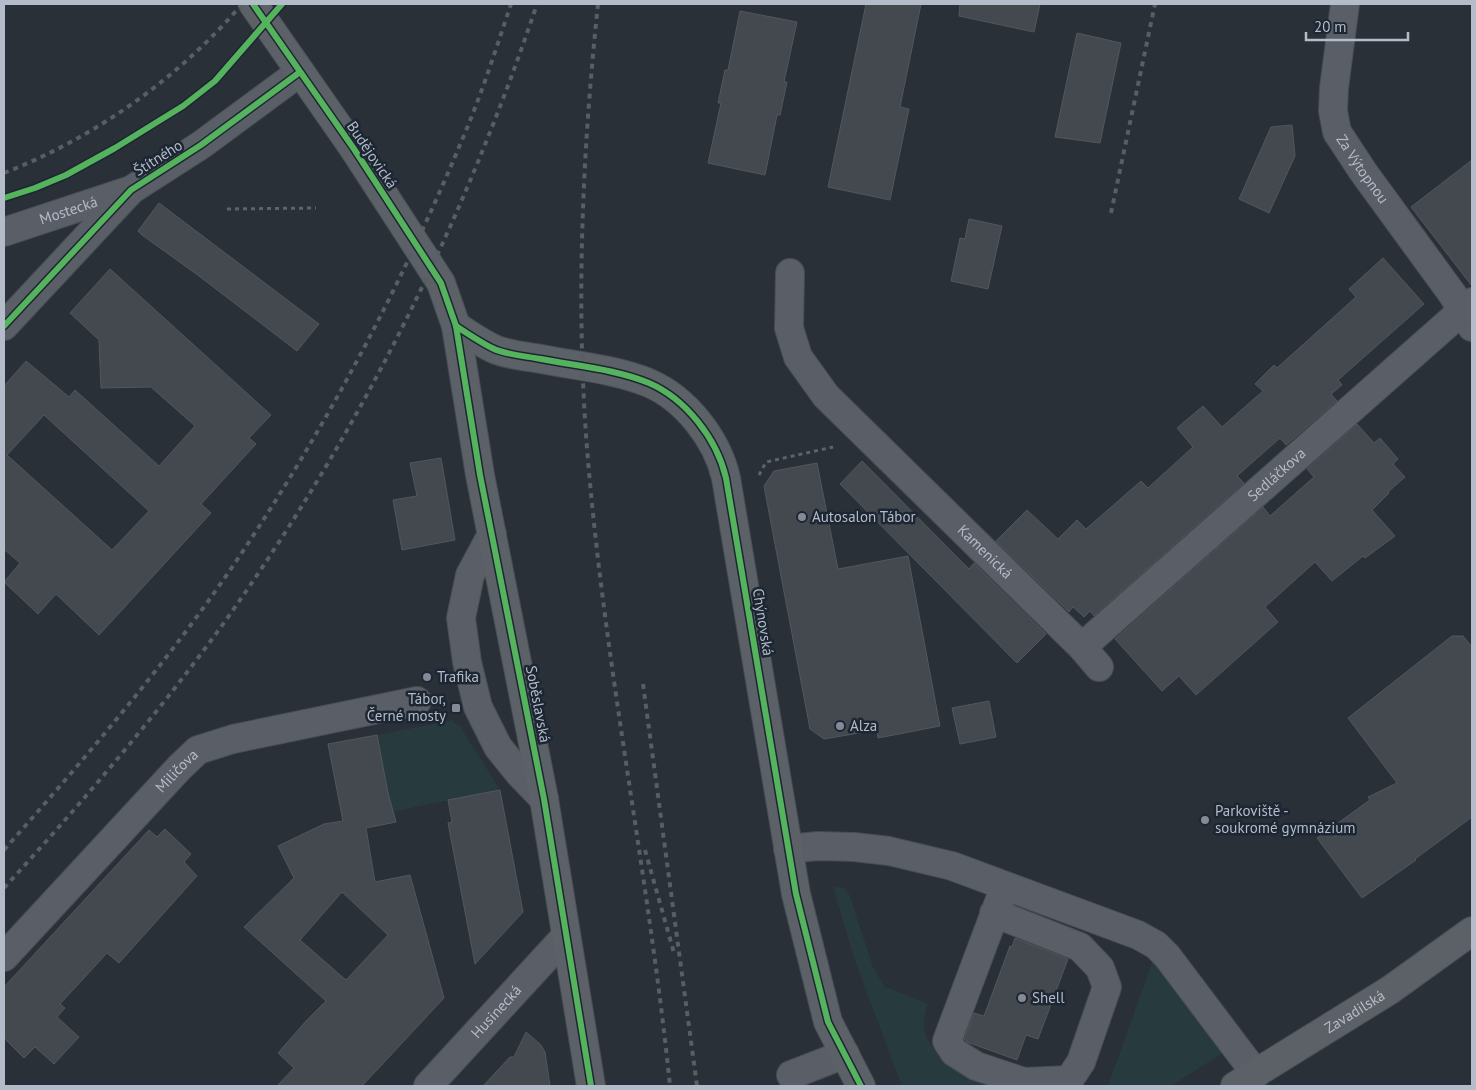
<svg xmlns="http://www.w3.org/2000/svg" width="1476" height="1090" font-family="'PT Sans',sans-serif">
<style>
.green{fill:#273a3e}
.building{fill:#444950;stroke:#52575f;fill-rule:evenodd}
.lines{fill:none;stroke-linecap:round;stroke-linejoin:round}
.minor-casing{stroke:#484c53;stroke-width:30}
.major-casing{stroke:#484c55;stroke-width:30}
.path{stroke:#5d636a;stroke-width:3;stroke-dasharray:4 4;stroke-linecap:butt}
.minor{stroke:#5a5e66;stroke-width:28}
.major{stroke:#5c6168;stroke-width:28}
.rail{stroke:#595d64;stroke-width:4;stroke-dasharray:5 5;stroke-linecap:butt}
.cycleway-casing{stroke:#1d2633;stroke-width:9}
.cycleway{stroke:#56b35d;stroke-width:6}
.poi-dot{fill:#848b96;stroke:#1d2633;stroke-width:2}
.labels{text-anchor:middle;stroke-width:5;stroke-linejoin:round;paint-order:stroke}
.street-label{font-size:15px;fill:#b4bcc9;stroke:#1d2633}
.poi-label{font-size:15px;fill:#b4bcc9;stroke:#1d2633;text-anchor:start}
</style>
<rect width="100%" height="100%" fill="#2a3038"/>
<g class="green">
<path d="M 454,720 L 454,723 L 460,726 L 500,790 L 391,812 L 377,735 Z"/>
<path d="M 833,886 L 844,888 L 849,894 L 873,967 L 885,988 L 888,988 L 928,1004 C 907,1057 973,1072 1009,1086 L 902,1086 L 854,958 Z"/>
<path d="M 1156,959 L 1227,1050 L 1171,1086 L 1108,1086 L 1152,963 Z"/>
</g>
<g class="building">
<path d="M 866,4 L 921,4 L 900,107 L 909,109 L 890,200 L 828,187 Z"/>
<path d="M 960,4 L 1040,4 L 1034,32 L 959,16 Z"/>
<path d="M 740,11 L 797,22 L 784,82 L 787,82 L 780,115 L 777,115 L 765,175 L 708,163 L 721,103 L 718,103 L 725,70 L 728,70 Z"/>
<path d="M 1077,33 L 1121,43 L 1100,143 L 1055,137 Z"/>
<path d="M 1292,125 L 1295,156 L 1269,213 L 1239,199 L 1271,127 Z"/>
<path d="M 1472,160 L 1472,286 L 1411,207 Z"/>
<path d="M 159,203 L 319,324 L 297,351 L 199,276 L 142,235 L 138,231 Z"/>
<path d="M 969,219 L 1002,226 L 988,289 L 951,281 L 960,238 L 965,239 Z"/>
<path d="M 1383,258 L 1424,304 L 1338,380 L 1342,385 L 1331,394 L 1337,401 L 1286,445 L 1280,438 L 1237,476 L 1244,483 L 1094,616 L 1090,611 L 1084,617 L 1073,607 L 1069,612 L 996,541 L 1027,510 L 1058,539 L 1077,520 L 1086,529 L 1141,481 L 1148,488 L 1193,447 L 1177,428 L 1203,406 L 1222,427 L 1263,391 L 1255,384 L 1274,365 L 1277,368 L 1356,297 L 1349,289 Z"/>
<path d="M 110,269 L 271,415 L 249,438 L 256,444 L 201,504 L 211,513 L 99,635 L 56,594 L 38,614 L 4,582 L 20,563 L 4,549 L 4,386 L 26,361 L 69,397 L 75,390 L 159,466 L 195,426 L 151,387 L 101,388 L 99,340 L 70,313 ZM 44,415 L 149,511 L 112,550 L 7,455 Z"/>
<path d="M 1357,424 L 1374,443 L 1380,438 L 1398,459 L 1393,464 L 1405,477 L 1388,492 L 1389,493 L 1372,510 L 1395,536 L 1365,558 L 1363,556 L 1332,581 L 1315,562 L 1265,607 L 1278,622 L 1196,695 L 1179,676 L 1162,691 L 1115,639 L 1263,507 L 1270,516 L 1314,477 L 1307,469 Z"/>
<path d="M 441,458 L 455,540 L 402,550 L 393,500 L 417,496 L 410,463 Z"/>
<path d="M 862,461 L 969,569 L 974,563 L 1046,634 L 1017,663 L 840,484 Z"/>
<path d="M 817,463 L 838,569 L 908,556 L 940,726 L 878,738 L 877,730 L 824,739 L 810,729 L 764,486 L 774,471 Z"/>
<path d="M 1452,636 L 1463,636 L 1472,647 L 1472,817 L 1415,859 L 1416,860 L 1362,898 L 1317,838 L 1370,800 L 1368,797 L 1397,783 L 1348,718 Z"/>
<path d="M 989,701 L 996,737 L 960,744 L 952,708 Z"/>
<path d="M 377,735 L 388,793 L 396,822 L 366,828 L 375,882 L 410,875 L 444,998 L 362,1086 L 277,1086 L 294,1068 L 278,1053 L 306,1021 L 326,1001 L 244,927 L 294,878 L 278,846 L 324,824 L 343,821 L 328,744 ZM 342,892 L 388,935 L 346,980 L 300,940 Z"/>
<path d="M 500,790 L 523,912 L 475,964 L 448,823 L 452,822 L 448,800 Z"/>
<path d="M 165,829 L 191,854 L 184,862 L 197,876 L 119,963 L 107,953 L 60,1004 L 65,1008 L 57,1017 L 79,1037 L 54,1064 L 35,1047 L 24,1058 L 4,1038 L 4,987 L 149,830 L 157,837 Z"/>
<path d="M 1015,938 L 1068,959 L 1038,1039 L 1026,1035 L 1017,1060 L 967,1042 L 964,1039 L 974,1013 L 984,1016 L 1010,946 L 1012,947 Z"/>
<path d="M 526,1032 L 541,1045 L 545,1052 L 550,1086 L 483,1086 L 510,1057 L 514,1057 Z"/>
</g>
<g class="lines">
<g class="minor-casing">
<g id="minor">
<path id="s1" d="M 1345,4 L 1334,88 L 1333,111 L 1337,132 L 1364,173 L 1453,295 L 1472,327"/>
<path id="s2" d="M 4,232 L 128,191"/>
<path id="s3" d="M 790,273 L 789,328 L 798,357 L 826,396 L 1082,647 L 1099,667"/>
<path d="M 4,326 L 131,190 L 201,145 L 300,72"/>
<path d="M 492,534 L 470,575 L 461,618 L 467,662 L 478,707 L 498,747 L 519,773 L 544,799"/>
<path id="s4" d="M 1082,647 L 1472,302"/>
<path d="M 788,849 L 818,846 L 854,847 L 889,851 L 952,866 L 1138,935 L 1156,945 L 1167,956 L 1256,1074"/>
<path d="M 994,913 L 1080,947 L 1100,968 L 1107,987 L 1081,1062 L 1069,1080 L 1024,1082 L 976,1066 L 954,1052 L 947,1041 L 1005,886"/>
<path id="s5" d="M 4,957 L 179,768 L 198,750 L 233,739 L 417,701"/>
<path d="M 791,1075 L 845,1054"/>
<path id="s6" d="M 428,1086 L 565,937"/>
</g>
</g>
<g class="major-casing">
<g id="major">
<path d="M 253,4 L 354,149 L 441,283 L 456,326 L 480,475 L 544,799 L 591,1086"/>
<path d="M 456,326 C 468,334 480,342 492,348 C 506,355 525,356 541,359 C 576,366 615,369 649,383 C 686,399 717,439 726,478 L 796,894 L 828,1022 L 861,1086"/>
<path id="s7" d="M 1235,1086 L 1390,990 L 1472,931"/>
</g>
</g>
<g class="path">
<path d="M 227,209 L 316,208"/>
<path d="M 759,475 L 766,462 L 833,447"/>
</g>
<use href="#minor" class="minor"/>
<use href="#major" class="major"/>
<g class="rail">
<path d="M 598,4 C 583,147 576,291 586,435 C 602,653 648,869 670,1086"/>
<path d="M 4,173 C 94,138 179,78 242,4"/>
<path d="M 1111,213 L 1155,4"/>
<path d="M 643,684 L 697,1086"/>
<path d="M 4,850 C 95,747 186,641 260,525 C 339,403 406,274 462,140 C 481,96 496,49 511,4"/>
<path d="M 645,850 L 674,953"/>
<path d="M 4,888 C 79,806 152,721 218,631 C 356,440 462,227 537,4"/>
</g>
<g class="cycleway-casing">
<g id="cycleway">
<path d="M 253,4 L 354,149 L 441,283 L 456,326 L 480,475 L 544,799 L 591,1086"/>
<path d="M 4,198 L 35,188 L 66,175 L 115,148 L 183,106 L 215,81 L 282,4"/>
<path d="M 4,326 L 131,190 L 201,145 L 300,72"/>
<path d="M 456,326 C 468,334 480,342 492,348 C 506,355 525,356 541,359 C 576,366 615,369 649,383 C 686,399 717,439 726,478 L 796,894 L 828,1022 L 861,1086"/>
</g>
</g>
<use href="#cycleway" class="cycleway"/>
</g>
<g class="poi-dot">
<circle cx="802" cy="517" r="5"/>
<circle cx="427" cy="677" r="5"/>
<rect x="451" y="703" width="10" height="10" rx="2.5"/>
<circle cx="840" cy="726" r="5"/>
<circle cx="1205" cy="820" r="5"/>
<circle cx="1022" cy="998" r="5"/>
</g>
<g class="labels">
<g class="street-label">
<text transform="translate(372 155) rotate(56)" y="5">Budějovická</text>
<text transform="translate(158 158) rotate(-32)" y="5">Štítného</text>
<text dy="5" stroke="none"><textPath href="#s1" startOffset="174">Za Výtopnou</textPath></text>
<text dy="5" stroke="none"><textPath href="#s2" startOffset="68">Mostecká</textPath></text>
<text dy="5" stroke="none"><textPath href="#s4" startOffset="260">Sedláčkova</textPath></text>
<text dy="5" stroke="none"><textPath href="#s3" startOffset="356">Kamenická</textPath></text>
<text transform="translate(763 622) rotate(81)" y="5">Chýnovská</text>
<text transform="translate(538 704) rotate(79)" y="5">Soběslavská</text>
<text dy="5" stroke="none"><textPath href="#s5" startOffset="254">Miličova</textPath></text>
<text dy="5" stroke="none"><textPath href="#s7" startOffset="141">Zavadilská</textPath></text>
<text dy="5" stroke="none"><textPath href="#s6" startOffset="101">Husinecká</textPath></text>
</g>
<g class="poi-label">
<text x="812" y="522">Autosalon Tábor</text>
<text x="437" y="682">Trafika</text>
<text x="446" y="704" text-anchor="end">Tábor,<tspan x="446" dy="17">Černé mosty</tspan></text>
<text x="850" y="731">Alza</text>
<text x="1215" y="816">Parkoviště -<tspan x="1215" dy="17">soukromé gymnázium</tspan></text>
<text x="1032" y="1003">Shell</text>
</g>
</g>
<rect width="1476" height="1090" fill="none" stroke="#b4bcc9" stroke-width="10"/>
<path d="M1306 32v8h102v-8" fill="none" stroke="#b4bcc9" stroke-width="2.5"/>
<text x="1314" y="32" font-size="15" fill="#b4bcc9" stroke="#1d2633" stroke-width="4" paint-order="stroke">20 m</text>
</svg>
